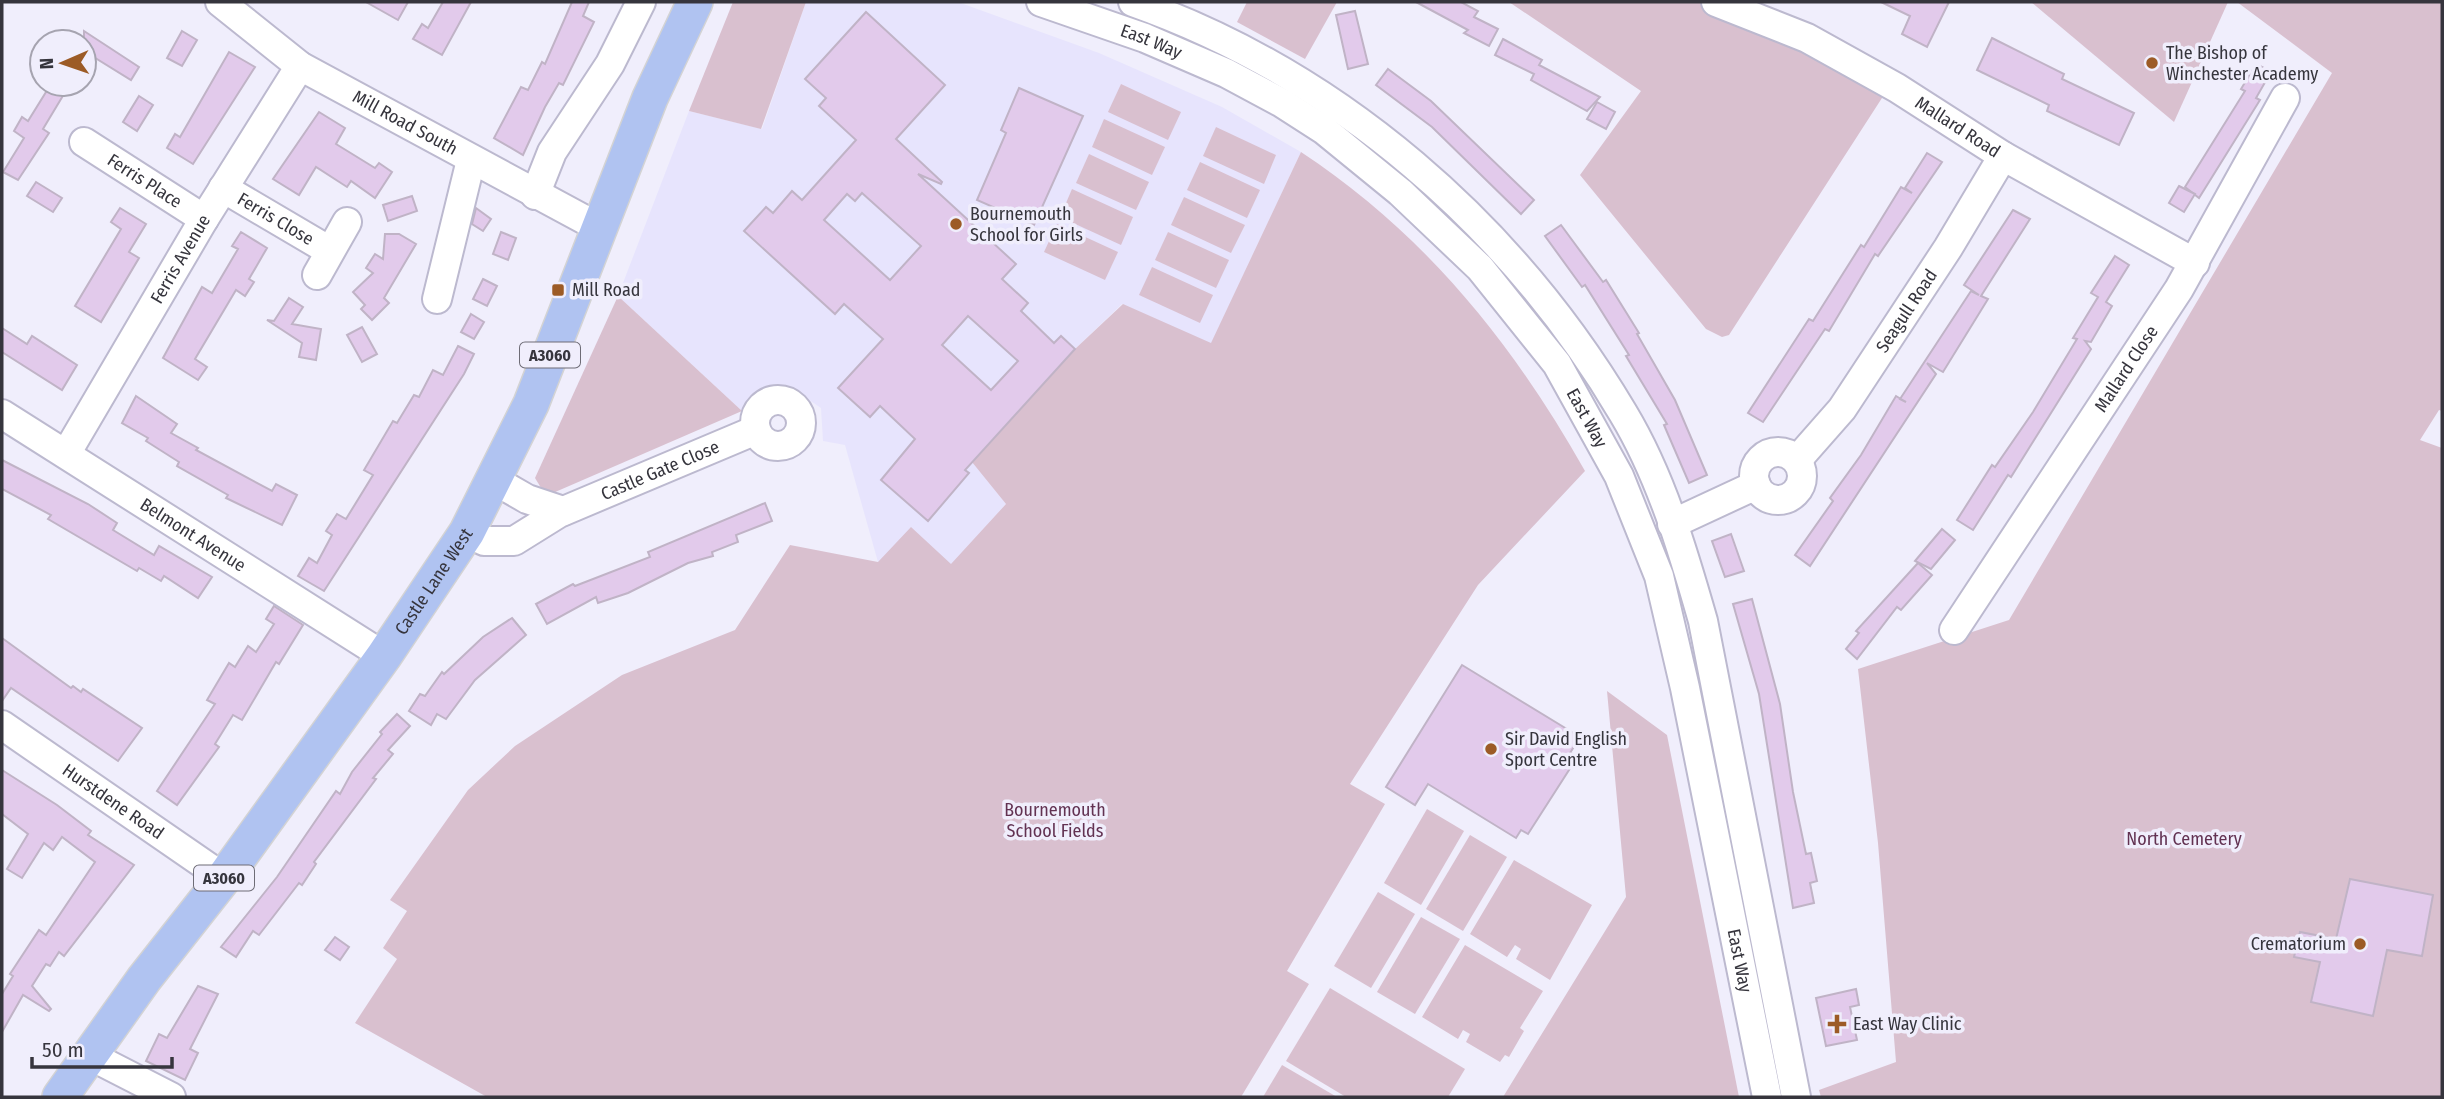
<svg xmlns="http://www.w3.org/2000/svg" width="2444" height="1099" font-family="'Fira Sans Condensed',sans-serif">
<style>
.built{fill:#e7e4fd}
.green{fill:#d9c0cf}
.building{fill:#e2caeb;stroke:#c0b3c6;stroke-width:2;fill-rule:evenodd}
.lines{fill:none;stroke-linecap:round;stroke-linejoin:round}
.minor-casing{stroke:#bcb9cf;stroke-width:32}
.major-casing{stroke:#d3d3d4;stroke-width:38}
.minor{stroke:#fff;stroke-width:28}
.major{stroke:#b0c3f1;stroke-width:35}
.poi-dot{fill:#9c5b26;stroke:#f0eefc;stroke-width:2.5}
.labels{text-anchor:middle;stroke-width:7;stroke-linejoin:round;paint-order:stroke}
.shield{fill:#f0eefc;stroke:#6e6c76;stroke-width:2}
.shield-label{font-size:16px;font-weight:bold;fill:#36353d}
.street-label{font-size:18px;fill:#36353d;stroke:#f0eefc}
.poi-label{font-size:18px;fill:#36353d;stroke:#f0eefc;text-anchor:start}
.park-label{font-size:18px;fill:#623252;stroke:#f0eefc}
</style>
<rect width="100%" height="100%" fill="#f0eefc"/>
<path class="built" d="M 806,2 L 958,2 L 1099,53 L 1222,107 L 1301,152 L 1211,344 L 1122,304 L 1075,349 L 973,462 L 1006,504 L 951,565 L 878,562 L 845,445 L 823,441 L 821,408 L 796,391 L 767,389 L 742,411 L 618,296 L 689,111 L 762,129 Z"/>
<g class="green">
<path d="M 733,2 L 806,2 L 761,129 L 689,111 Z"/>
<path d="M 1247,2 L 1337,2 L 1305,59 L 1237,22 Z"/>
<path d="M 1509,2 L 1716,2 L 1891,84 L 1729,335 L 1722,337 L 1706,329 L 1580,175 L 1641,91 Z"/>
<path d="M 2031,2 L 2228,2 L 2174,122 Z"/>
<path d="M 2237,2 L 2442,2 L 2442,411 L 2439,410 L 2420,440 L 2442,448 L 2442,1097 L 1821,1097 L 1819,1090 L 1896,1062 L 1878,843 L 1858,669 L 2009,620 L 2332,73 Z"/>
<path d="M 1121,84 L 1181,112 L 1168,140 L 1108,112 Z"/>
<path d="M 1104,119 L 1165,147 L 1152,175 L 1092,147 Z"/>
<path d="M 1216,127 L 1276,155 L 1264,184 L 1203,156 Z"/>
<path d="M 1301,152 C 1425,234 1512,342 1585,471 L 1478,585 L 1350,784 L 1385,804 L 1287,971 L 1309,984 L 1241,1097 L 487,1097 L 355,1023 L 397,959 L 383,948 L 407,911 L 390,900 L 468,790 L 515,746 L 622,675 L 735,630 L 790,545 L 878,562 L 911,527 L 951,564 L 1006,504 L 972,462 L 1075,349 L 1123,304 L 1211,343 Z"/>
<path d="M 1089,154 L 1149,182 L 1136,210 L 1076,183 Z"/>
<path d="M 1200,162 L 1260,190 L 1247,218 L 1187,190 Z"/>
<path d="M 1072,189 L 1133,217 L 1121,245 L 1060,217 Z"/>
<path d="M 1184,197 L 1245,225 L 1231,253 L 1171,225 Z"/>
<path d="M 1057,224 L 1118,252 L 1105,280 L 1044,252 Z"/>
<path d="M 1168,232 L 1229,260 L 1216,288 L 1155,260 Z"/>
<path d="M 1152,267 L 1213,295 L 1200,323 L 1139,295 Z"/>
<path d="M 618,296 L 742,411 L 546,496 L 535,478 Z"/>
<path d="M 1607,691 L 1667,735 L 1739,1097 L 1503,1097 L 1626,897 Z"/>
<path d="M 1427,809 L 1464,831 L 1421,905 L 1384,883 Z"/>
<path d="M 1470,835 L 1507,857 L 1463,931 L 1426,909 Z"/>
<path d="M 1514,860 L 1592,905 L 1550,980 L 1516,959 L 1521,949 L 1515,945 L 1507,957 L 1470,934 Z"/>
<path d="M 1378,892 L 1415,914 L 1371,988 L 1334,966 Z"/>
<path d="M 1421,917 L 1460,939 L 1415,1014 L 1377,992 Z"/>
<path d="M 1465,945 L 1543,991 L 1520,1028 L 1524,1031 L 1509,1057 L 1505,1055 L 1500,1062 L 1466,1042 L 1470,1034 L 1463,1030 L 1458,1039 L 1422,1017 Z"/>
<path d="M 1330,988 L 1465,1069 L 1448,1097 L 1346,1097 L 1286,1061 Z"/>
<path d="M 1282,1065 L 1337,1097 L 1263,1097 Z"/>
</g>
<g class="building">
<path d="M 366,2 L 408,2 L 398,20 Z"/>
<path d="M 443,2 L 471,2 L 442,55 L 413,39 L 422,24 L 428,28 Z"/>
<path d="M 572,2 L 589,2 L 583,16 L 594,22 L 563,85 L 559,83 L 545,107 L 523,155 L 494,138 L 521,87 L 528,90 L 542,62 L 545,64 Z"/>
<path d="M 1416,2 L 1461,2 L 1478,11 L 1474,17 L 1498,29 L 1489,46 L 1464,33 L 1468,30 Z"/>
<path d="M 1881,2 L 1949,2 L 1927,47 L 1902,34 L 1910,16 Z"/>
<path d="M 1355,11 L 1368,64 L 1348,69 L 1336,15 Z"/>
<path d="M 866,12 L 945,85 L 896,139 L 942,182 L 941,184 L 918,174 L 1016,264 L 1002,279 L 1028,303 L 1021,311 L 1054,343 L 1061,336 L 1075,349 L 965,470 L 969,473 L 928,521 L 881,480 L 915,439 L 880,406 L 870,417 L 838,388 L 883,339 L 844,304 L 835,314 L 744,231 L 766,207 L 773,213 L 792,191 L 802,200 L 856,140 L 819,106 L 826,98 L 805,79 ZM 862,193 L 921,246 L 890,280 L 824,220 L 847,194 L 855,201 ZM 968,316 L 1018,361 L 991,390 L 942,345 Z"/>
<path d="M 84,31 L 139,67 L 131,80 L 84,51 Z"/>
<path d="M 182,31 L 197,40 L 182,66 L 167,58 Z"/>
<path d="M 1992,38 L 2064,74 L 2062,79 L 2134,113 L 2119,145 L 2047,111 L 2049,105 L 1977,70 Z"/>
<path d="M 1503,39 L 1542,60 L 1539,65 L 1600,97 L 1587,111 L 1531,80 L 1534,74 L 1495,55 Z"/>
<path d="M 229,52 L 255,67 L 193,164 L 167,148 L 175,134 L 180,137 Z"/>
<path d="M 2260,66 L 2271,72 L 2256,98 L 2260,100 L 2199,198 L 2185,187 L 2245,91 L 2241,89 L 2252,71 L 2255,73 Z"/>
<path d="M 1388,69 L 1431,101 L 1534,200 L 1521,214 L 1432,127 L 1376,85 Z"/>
<path d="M 51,84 L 70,84 L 43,129 L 49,133 L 18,180 L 3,172 L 24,138 L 14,131 L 22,117 L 28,121 Z"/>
<path d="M 1019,88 L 1083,116 L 1034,225 L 977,200 L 1006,133 L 1001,130 Z"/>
<path d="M 139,96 L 153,105 L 137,131 L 123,122 Z"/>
<path d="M 1597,102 L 1615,112 L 1606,129 L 1587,119 Z"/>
<path d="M 319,112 L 345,128 L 336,144 L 375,168 L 379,163 L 392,172 L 375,198 L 351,181 L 347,187 L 316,167 L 299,195 L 273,179 Z"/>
<path d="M 1927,153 L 1942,162 L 1878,256 L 1875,254 L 1829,331 L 1825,329 L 1763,422 L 1748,413 L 1809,319 L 1813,321 L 1861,245 L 1864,247 L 1901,187 L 1912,193 L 1905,188 Z"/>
<path d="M 36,182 L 62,198 L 53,212 L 27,196 Z"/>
<path d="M 2179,186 L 2195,194 L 2184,212 L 2169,203 Z"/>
<path d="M 412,196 L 417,211 L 388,221 L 383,205 Z"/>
<path d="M 120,208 L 146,224 L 129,252 L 139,258 L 101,322 L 75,306 L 121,229 L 111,222 Z"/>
<path d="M 476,208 L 491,219 L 483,231 L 472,224 Z"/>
<path d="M 2013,210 L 2030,219 L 1981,296 L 1988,299 L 1943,372 L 1927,363 L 1936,374 L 1810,566 L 1795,555 L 1833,501 L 1830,498 L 1861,455 L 1896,396 L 1906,402 L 1900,399 L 1971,291 L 1979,295 L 1964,285 Z"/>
<path d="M 1561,225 L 1603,282 L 1606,280 L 1639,333 L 1637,334 L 1675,400 L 1707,475 L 1689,483 L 1664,425 L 1667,424 L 1626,356 L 1629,355 L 1585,285 L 1582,287 L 1545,236 Z"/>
<path d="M 241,232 L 267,248 L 249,279 L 254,282 L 245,296 L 236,290 L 195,359 L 207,367 L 198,380 L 163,358 L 202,287 L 212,293 L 238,249 L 232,246 Z"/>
<path d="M 501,232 L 516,238 L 508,260 L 493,254 Z"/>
<path d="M 385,234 L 399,234 L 416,244 L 384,298 L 389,303 L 372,320 L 361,309 L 365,305 L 353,292 L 373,273 L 366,268 L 375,254 L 383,259 Z"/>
<path d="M 2115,256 L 2129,265 L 2106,302 L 2112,306 L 2091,342 L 2085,341 L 2091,349 L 2011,477 L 2008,475 L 1973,530 L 1957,520 L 1992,465 L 1995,467 L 2033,412 L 2077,339 L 2073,338 L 2098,297 L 2091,293 Z"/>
<path d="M 483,279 L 497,286 L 487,306 L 473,299 Z"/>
<path d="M 289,298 L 303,307 L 292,324 L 321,329 L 316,360 L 299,357 L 302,343 L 267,320 L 274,321 Z"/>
<path d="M 471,314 L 484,322 L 474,339 L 461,332 Z"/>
<path d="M 362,327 L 377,354 L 362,362 L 347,335 Z"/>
<path d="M 2,328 L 27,344 L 32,336 L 77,365 L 62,390 L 2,352 Z"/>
<path d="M 458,346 L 474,354 L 464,374 L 324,591 L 298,576 L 309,558 L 317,563 L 332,535 L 326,531 L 337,514 L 346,519 L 373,475 L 364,470 L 393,421 L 397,423 L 414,395 L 419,397 L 433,370 L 443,375 Z"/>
<path d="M 136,396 L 177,424 L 171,433 L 198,448 L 196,450 L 272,491 L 276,484 L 297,495 L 282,525 L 226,498 L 228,495 L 177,466 L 179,462 L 146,441 L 148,438 L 122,423 Z"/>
<path d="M 2,460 L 88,504 L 117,523 L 113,530 L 154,555 L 159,546 L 212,577 L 198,598 L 164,576 L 161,581 L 139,568 L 137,571 L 48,519 L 51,515 L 2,489 Z"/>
<path d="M 765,503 L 772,521 L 736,535 L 738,542 L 712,552 L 713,556 L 688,563 L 628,593 L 598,603 L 596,597 L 547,624 L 536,604 L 573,584 L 575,586 L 650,557 L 648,552 Z"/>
<path d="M 1942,529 L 1955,540 L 1931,569 L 1915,561 Z"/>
<path d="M 1731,534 L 1744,571 L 1725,577 L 1712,541 Z"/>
<path d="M 1918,563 L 1932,575 L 1901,610 L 1897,607 L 1857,659 L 1846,649 L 1859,633 L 1856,631 Z"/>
<path d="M 1752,599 L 1780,704 L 1793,792 L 1806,854 L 1811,853 L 1817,881 L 1810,883 L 1814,903 L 1793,908 L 1759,694 L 1733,604 Z"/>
<path d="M 274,606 L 303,625 L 279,664 L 276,662 L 242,720 L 233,715 L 215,744 L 219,747 L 177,805 L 157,791 L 215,704 L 207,700 L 229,663 L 235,667 L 248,646 L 256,652 L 274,624 L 266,619 Z"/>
<path d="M 512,618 L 526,635 L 475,680 L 446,719 L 437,714 L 431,725 L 409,711 L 420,694 L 425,696 L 442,672 L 444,674 L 483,637 Z"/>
<path d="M 2,638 L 71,688 L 73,686 L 81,692 L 83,689 L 142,728 L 118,761 L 11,688 L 2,701 Z"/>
<path d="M 1462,665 L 1580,737 L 1570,753 L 1578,756 L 1528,834 L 1521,830 L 1516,838 L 1428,784 L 1415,805 L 1386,787 Z"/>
<path d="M 397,714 L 410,726 L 388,750 L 393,754 L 373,778 L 376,779 L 314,862 L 316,864 L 302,885 L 299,883 L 259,935 L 253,931 L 236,957 L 221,947 L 277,877 L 336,791 L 340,794 L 352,772 L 382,734 L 380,732 Z"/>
<path d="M 2,770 L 57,805 L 91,831 L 88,835 L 134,865 L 64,956 L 59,952 L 50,966 L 46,964 L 32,986 L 51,1009 L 49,1011 L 23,995 L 2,1032 L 2,994 L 13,976 L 10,974 L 39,930 L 46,935 L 95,862 L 62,837 L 53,850 L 44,843 L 22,878 L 7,869 L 28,834 L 2,814 Z"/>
<path d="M 2350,879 L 2433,895 L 2422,956 L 2387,950 L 2373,1016 L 2311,1002 L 2320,962 L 2294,957 L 2300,932 L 2336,939 Z"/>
<path d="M 335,937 L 349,947 L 340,960 L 325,950 Z"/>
<path d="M 198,986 L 218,994 L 190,1049 L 198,1053 L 185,1080 L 146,1061 L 159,1034 L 167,1038 Z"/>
<path d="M 1856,989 L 1859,1005 L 1850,1007 L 1857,1040 L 1826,1046 L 1816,998 Z"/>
</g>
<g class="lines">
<g class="minor-casing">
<g id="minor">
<path id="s1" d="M 220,2 L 300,66 L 600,228"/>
<path id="s2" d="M 1041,2 L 1145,38 L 1226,73 L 1282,103 L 1324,130 L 1400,192 L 1480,268 L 1557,364 L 1619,476 L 1659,576 L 1685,688 L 1767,1097"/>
<path d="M 1133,2 C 1339,75 1512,226 1623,413 C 1661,476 1683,551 1703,621 L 1796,1097"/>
<path id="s3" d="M 1716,2 L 1807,38 L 1897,88 L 2003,156 L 2195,263"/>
<path id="s4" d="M 84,142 L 204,219"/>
<path id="s5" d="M 223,188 L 330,251"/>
<path d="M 535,195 L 552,152 L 610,64 L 641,2"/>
<path d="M 317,275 L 347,222"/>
<path d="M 437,299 L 471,160"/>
<circle cx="778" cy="423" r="23"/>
<path id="s6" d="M 2,414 L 384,656"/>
<circle cx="1778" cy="476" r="24"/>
<path id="s7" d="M 66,454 L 204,219 L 300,66"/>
<path id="s8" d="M 1798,459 L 1842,409 L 1948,248 L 2003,156"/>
<path d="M 494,480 L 527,499 L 563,511"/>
<path d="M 1672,524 L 1756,485"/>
<path id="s9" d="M 467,532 L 484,541 L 514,541 L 559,513 L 756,430"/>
<path id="s10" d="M 1954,630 L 2179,289 L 2285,98"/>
<path id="s11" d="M 2,725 L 224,878"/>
<path d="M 89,1055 L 171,1097"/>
</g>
</g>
<g class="major-casing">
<g id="major">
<path id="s12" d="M 60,1097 L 144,979 L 226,875 L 384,656 L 467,532 L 531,404 L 650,98 L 695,2"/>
</g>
</g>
<use href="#minor" class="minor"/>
<use href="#major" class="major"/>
</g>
<g class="poi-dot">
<circle cx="2152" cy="63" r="7"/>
<circle cx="956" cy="224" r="7"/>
<rect x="551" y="283" width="14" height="14" rx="3.5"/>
<circle cx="1491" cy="749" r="7"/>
<circle cx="2360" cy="944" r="7"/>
<path d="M1833.5 1013.5h7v7h7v7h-7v7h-7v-7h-7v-7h7z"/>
</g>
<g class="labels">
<g class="shield">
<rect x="520" y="342.5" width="60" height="25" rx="5"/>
<rect x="194" y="865.5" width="60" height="25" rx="5"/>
</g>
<g class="shield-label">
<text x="550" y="361">A3060</text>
<text x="224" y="884">A3060</text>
</g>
<g class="street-label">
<text dy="6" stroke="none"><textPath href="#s2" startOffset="117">East Way</textPath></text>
<text dy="6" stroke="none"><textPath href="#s1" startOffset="222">Mill Road South</textPath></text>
<text dy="6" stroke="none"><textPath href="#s3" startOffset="273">Mallard Road</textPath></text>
<text dy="6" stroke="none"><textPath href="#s4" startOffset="72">Ferris Place</textPath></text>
<text dy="6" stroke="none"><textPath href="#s5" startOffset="61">Ferris Close</textPath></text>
<text dy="6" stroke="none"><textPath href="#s7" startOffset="226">Ferris Avenue</textPath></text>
<text dy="6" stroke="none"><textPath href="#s8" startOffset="184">Seagull Road</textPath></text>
<text dy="6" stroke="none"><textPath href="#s10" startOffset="313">Mallard Close</textPath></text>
<text dy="6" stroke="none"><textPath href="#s2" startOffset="705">East Way</textPath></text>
<text dy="6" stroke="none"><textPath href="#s9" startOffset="212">Castle Gate Close</textPath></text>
<text dy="6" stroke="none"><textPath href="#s6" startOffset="226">Belmont Avenue</textPath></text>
<text dy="6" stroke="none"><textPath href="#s12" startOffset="637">Castle Lane West</textPath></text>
<text dy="6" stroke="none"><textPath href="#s11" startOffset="135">Hurstdene Road</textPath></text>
<text dy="6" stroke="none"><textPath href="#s2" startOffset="1272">East Way</textPath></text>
</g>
<g class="poi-label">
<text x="2166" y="59">The Bishop of<tspan x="2166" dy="21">Winchester Academy</tspan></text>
<text x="970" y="220">Bournemouth<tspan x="970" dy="21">School for Girls</tspan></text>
<text x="572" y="296">Mill Road</text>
<text x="1505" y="745">Sir David English<tspan x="1505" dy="21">Sport Centre</tspan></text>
<text x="2346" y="950" text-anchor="end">Crematorium</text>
<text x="1853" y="1030">East Way Clinic</text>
</g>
<g class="park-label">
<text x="1055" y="816">Bournemouth<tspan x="1055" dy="21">School Fields</tspan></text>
<text x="2184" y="845">North Cemetery</text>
</g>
</g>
<rect width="2444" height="1099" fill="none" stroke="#36353d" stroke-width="7"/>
<g transform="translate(63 63) rotate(268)"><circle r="33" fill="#f0eefc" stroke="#a6a4b0" stroke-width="2"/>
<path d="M0-5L12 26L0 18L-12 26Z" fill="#9c5b26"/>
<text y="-10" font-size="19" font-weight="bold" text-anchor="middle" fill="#36353d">N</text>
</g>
<path d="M32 1057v10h140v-10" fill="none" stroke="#36353d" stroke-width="3.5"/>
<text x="42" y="1057" font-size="21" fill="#36353d" stroke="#f0eefc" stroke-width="5" paint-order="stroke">50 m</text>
</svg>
